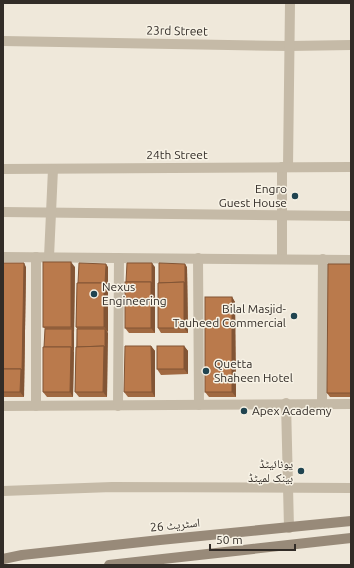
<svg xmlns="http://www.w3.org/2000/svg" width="354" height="568" font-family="Ubuntu,'Noto Naskh Arabic',sans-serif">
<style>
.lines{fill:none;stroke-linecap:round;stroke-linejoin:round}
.street{stroke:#c5baa7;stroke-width:10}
.secondary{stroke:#988a79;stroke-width:10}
.wall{fill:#a06941}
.shaded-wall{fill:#825535}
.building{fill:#ba7a4c;stroke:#825535}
.poi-dot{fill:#204450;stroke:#f7f2e5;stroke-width:1.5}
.labels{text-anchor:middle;stroke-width:3;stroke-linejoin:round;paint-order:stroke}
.street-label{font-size:12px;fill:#322c27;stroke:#f7f2e5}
.poi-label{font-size:12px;fill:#322c27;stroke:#f7f2e5;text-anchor:end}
</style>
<rect width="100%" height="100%" fill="#efe8da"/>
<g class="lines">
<g class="street">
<path d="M 3,41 L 289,46 L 351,45"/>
<path d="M 282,167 L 282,259"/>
<path d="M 288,167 L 290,3"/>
<path d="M 3,169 L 351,167"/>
<path d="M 3,212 L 351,216"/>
<path d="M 3,257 L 351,260"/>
<path d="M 49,257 L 53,169"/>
<path d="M 198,258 L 199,405"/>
<path d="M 286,403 L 289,528"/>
<path d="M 322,404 L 323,259"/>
<path d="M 3,406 L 351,404"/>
<path d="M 36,406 L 36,257"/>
<path d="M 118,406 L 119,258"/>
<path d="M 3,491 L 112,487 L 351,488"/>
</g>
<g class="secondary">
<path d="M 3,559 L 22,555 L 160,540 L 351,521"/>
<path d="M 109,565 L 351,538"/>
</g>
</g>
<g class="wall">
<path d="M 3,263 L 26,267 L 24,397 L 3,397 Z"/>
<path d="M 351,264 L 351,397 L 330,397 L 327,393 Z"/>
<path d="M 75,267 L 73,397 L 47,397 L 43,392 L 45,329 L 43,327 Z"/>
<path d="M 108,267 L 107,397 L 79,397 L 75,392 L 77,329 L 76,327 L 78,283 Z"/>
<path d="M 155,267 L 155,333 L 129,333 L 125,328 L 126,282 Z"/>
<path d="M 187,267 L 188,333 L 161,333 L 158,328 L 159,283 Z"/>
<path d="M 232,297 L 235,302 L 236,397 L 209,397 L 205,392 Z"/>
<path d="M 151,346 L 155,351 L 155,397 L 128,397 L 124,392 Z"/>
<path d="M 184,346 L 188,351 L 188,374 L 161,375 L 157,369 Z"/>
</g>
<g class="shaded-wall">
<path d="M 71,262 L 75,267 L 74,333 L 71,327 Z"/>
<path d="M 24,263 L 26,267 L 24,397 L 20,392 Z"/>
<path d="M 152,263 L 155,267 L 155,288 L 152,284 Z"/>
<path d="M 106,264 L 108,267 L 108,332 L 104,327 L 104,283 Z"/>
<path d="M 185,264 L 187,267 L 188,333 L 184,328 L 184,282 Z"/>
<path d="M 151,282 L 155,288 L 155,333 L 151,328 Z"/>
<path d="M 232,297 L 235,302 L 236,397 L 232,392 Z"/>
<path d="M 72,329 L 74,333 L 74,352 L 72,348 Z"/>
<path d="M 105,329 L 108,333 L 107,397 L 103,392 L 104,346 Z"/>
<path d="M 151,346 L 155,351 L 155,397 L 152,392 Z"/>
<path d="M 184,346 L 188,351 L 188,374 L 184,369 Z"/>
<path d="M 71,347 L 74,352 L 73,397 L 70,392 Z"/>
</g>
<g class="building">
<rect x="43" y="262" width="28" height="65"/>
<path d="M 3,263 L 24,263 L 22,371 L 21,369 L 3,369 Z"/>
<path d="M 79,263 L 106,264 L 105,284 L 104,283 L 78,283 Z"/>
<path d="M 127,263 L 152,263 L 152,284 L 151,282 L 126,282 Z"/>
<path d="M 159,263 L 185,264 L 185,284 L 184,282 L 159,283 Z"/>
<path d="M 328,264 L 351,264 L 351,393 L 327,393 Z"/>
<rect x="125" y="282" width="26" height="46"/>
<path d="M 184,282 L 184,328 L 158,328 L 158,283 Z"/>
<path d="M 77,283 L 104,283 L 104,327 L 76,327 Z"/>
<rect x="205" y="297" width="27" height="95"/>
<path d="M 45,329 L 72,329 L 72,348 L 71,347 L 44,347 Z"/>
<path d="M 77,329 L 105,329 L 105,348 L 104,346 L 77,347 Z"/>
<path d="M 104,346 L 103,392 L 75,392 L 76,347 Z"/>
<path d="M 125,346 L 151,346 L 152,392 L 124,392 Z"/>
<rect x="157" y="346" width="27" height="23"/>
<path d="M 43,347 L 71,347 L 70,392 L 43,392 Z"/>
<path d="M 3,369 L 21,369 L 20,392 L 3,392 Z"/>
</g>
<g class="poi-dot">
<circle cx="295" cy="196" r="4"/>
<circle cx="94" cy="294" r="4"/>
<circle cx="294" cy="316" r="4"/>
<circle cx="206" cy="371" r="4"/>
<circle cx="244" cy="411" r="4"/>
<circle cx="301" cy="471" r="4"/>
</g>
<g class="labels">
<g class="street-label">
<text transform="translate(177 31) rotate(1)" y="4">23rd Street</text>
<text x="177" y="159">24th Street</text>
<text transform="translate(175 525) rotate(-6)" y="4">اسٹریٹ 26</text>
</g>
<g class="poi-label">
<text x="287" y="193">Engro<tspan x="287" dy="14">Guest House</tspan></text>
<text x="102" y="291" text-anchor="start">Nexus<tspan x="102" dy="14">Engineering</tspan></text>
<text x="286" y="313">Bilal Masjid-<tspan x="286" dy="14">Tauheed Commercial</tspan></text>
<text x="214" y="368" text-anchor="start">Quetta<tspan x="214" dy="14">Shaheen Hotel</tspan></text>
<text x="252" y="415" text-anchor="start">Apex Academy</text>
<text x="293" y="468">یونائیٹڈ<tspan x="293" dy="14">بینک لمیٹڈ</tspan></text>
</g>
</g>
<rect width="354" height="568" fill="none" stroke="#322c27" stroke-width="8"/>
<path d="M210 544v6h85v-6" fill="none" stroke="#322c27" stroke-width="2"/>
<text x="216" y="544" font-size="12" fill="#322c27" stroke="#f7f2e5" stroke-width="3" paint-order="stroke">50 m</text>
</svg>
